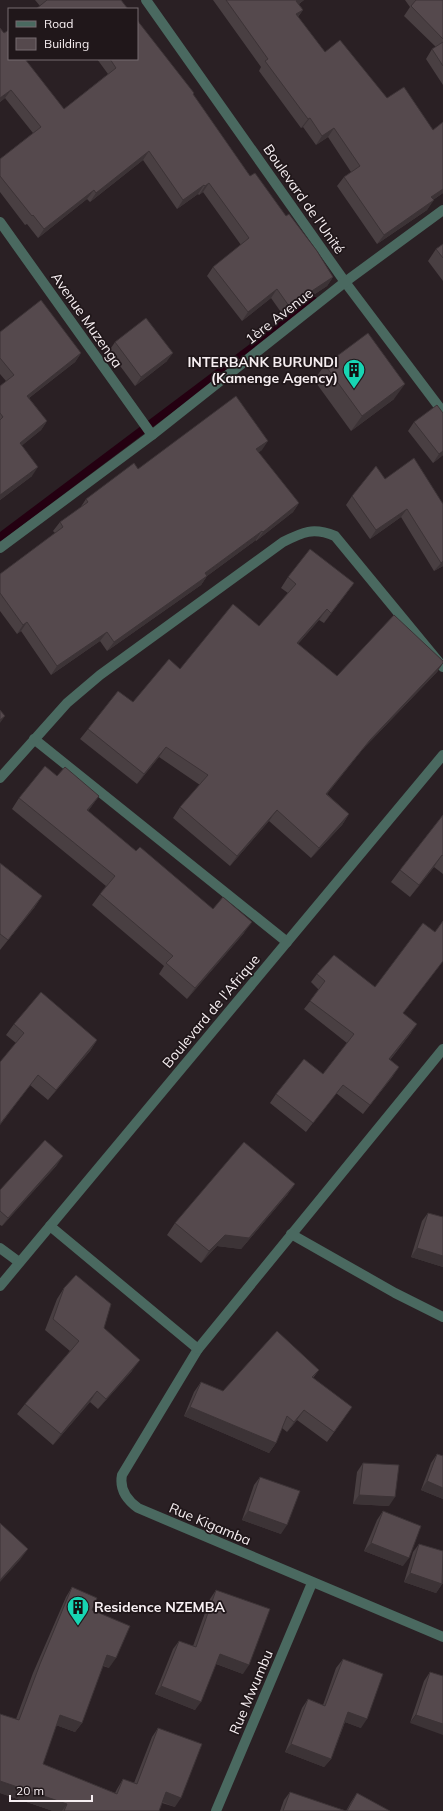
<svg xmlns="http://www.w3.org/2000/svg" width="443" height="1811" font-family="Mulish,sans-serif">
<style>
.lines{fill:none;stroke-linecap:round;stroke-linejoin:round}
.stream{stroke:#240011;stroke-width:8}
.minor{stroke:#4a6960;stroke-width:10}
.wall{fill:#493f42}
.shaded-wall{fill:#3c3336}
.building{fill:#55494d;stroke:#3c3336}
.labels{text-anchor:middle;stroke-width:3.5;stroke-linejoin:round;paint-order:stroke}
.street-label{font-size:14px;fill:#f7eff2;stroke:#20171a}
.poi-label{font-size:14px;font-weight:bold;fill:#f7eff2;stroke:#20171a;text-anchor:end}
</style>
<rect width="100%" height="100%" fill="#2a2024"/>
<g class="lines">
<path class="stream" d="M 0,537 L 314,301"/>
<g class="minor">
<path d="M 146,0 L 345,282 L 443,412"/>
<path d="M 0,222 L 152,435"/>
<path d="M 0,548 L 152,435 L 345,282 L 443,210"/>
<path d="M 34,739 L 287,942"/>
<path d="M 0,778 L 67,703 L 100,675 L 283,542 C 303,532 313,527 335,536 L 443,667"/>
<path d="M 443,1049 L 198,1349 L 122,1475 C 119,1490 127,1500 138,1508 L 443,1637"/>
<path d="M 50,1226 L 198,1349"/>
<path d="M 291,1234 L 395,1293 L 443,1317"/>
<path d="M 0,1248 L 19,1262"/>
<path d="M 0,1286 L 443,755"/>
<path d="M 216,1811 L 312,1583"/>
</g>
</g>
<g class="wall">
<path d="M 35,0 L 121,0 L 40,6 Z"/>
<path d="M 213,0 L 304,0 L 299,4 L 303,10 L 298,17 L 325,52 L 387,98 L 433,130 L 443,122 L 443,193 L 433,200 L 427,210 L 377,244 L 337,186 L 344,177 L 351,172 L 328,137 L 316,145 L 303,127 L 301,128 L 259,71 L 261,67 Z"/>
<path d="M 405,0 L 443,0 L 443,85 L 426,59 L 432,49 L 436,47 L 404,16 L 410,7 Z"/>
<path d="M 0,28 L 9,59 L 64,109 L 108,74 L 97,59 L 137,59 L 193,95 L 250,176 L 286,216 L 333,277 L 327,286 L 283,315 L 271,298 L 242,321 L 207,276 L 213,267 L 241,245 L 203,192 L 199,195 L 198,194 L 177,209 L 143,160 L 90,202 L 87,199 L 38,238 L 27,224 L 25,225 L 0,192 L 0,159 L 33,133 L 5,98 L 0,102 Z"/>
<path d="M 443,244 L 443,281 L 428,261 L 436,249 Z"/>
<path d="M 0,332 L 81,353 L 75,362 L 29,398 L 47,421 L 41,430 L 21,446 L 32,476 L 0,500 L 0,386 L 6,381 L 0,374 Z"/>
<path d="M 115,342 L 167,361 L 135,386 L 109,351 Z"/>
<path d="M 325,365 L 394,399 L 351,431 L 314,380 Z"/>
<path d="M 414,422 L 443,455 L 433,463 L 408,431 Z"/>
<path d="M 262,450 L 258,452 L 299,503 L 293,512 L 256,541 L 256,540 L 207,576 L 201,585 L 107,651 L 100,641 L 51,675 L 21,631 L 17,634 L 0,611 L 0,574 L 55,533 L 53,531 L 60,522 L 80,508 L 86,499 L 138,469 Z"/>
<path d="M 385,479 L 443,504 L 443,566 L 434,571 L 401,517 L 370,539 L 346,505 L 352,496 Z"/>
<path d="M 288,577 L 354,583 L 324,623 L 319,620 L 298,644 L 337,676 L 443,663 L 437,672 L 362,750 L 327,794 L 349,814 L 342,825 L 311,858 L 269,821 L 230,866 L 173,818 L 180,807 L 200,785 L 159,757 L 137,784 L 80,739 L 88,729 L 133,702 L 180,669 L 259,626 L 288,593 L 281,588 Z"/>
<path d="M 57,776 L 99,796 L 88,811 L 136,851 L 244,933 L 187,999 L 159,974 L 164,966 L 92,905 L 100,894 L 106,886 L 12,809 L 19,798 Z"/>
<path d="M 443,815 L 443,874 L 434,867 L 410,897 L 391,882 L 400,870 Z"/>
<path d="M 0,863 L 42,896 L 34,908 L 0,950 Z"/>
<path d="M 443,921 L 443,961 L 403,1013 L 411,1033 L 390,1060 L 393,1076 L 363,1114 L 336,1093 L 306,1132 L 270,1103 L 276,1094 L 323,1074 L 347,1043 L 304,1009 L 319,990 L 311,982 L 317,974 L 375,987 L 435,932 Z"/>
<path d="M 14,1024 L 97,1040 L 90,1051 L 48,1100 L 30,1085 L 0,1125 L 0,1062 L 16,1043 L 6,1035 Z"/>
<path d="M 57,1165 L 2,1226 L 0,1225 L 0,1190 Z"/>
<path d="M 295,1184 L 287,1195 L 241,1249 L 217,1246 L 201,1263 L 167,1235 L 175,1223 Z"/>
<path d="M 428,1213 L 443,1217 L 443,1267 L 411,1257 L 422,1221 Z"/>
<path d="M 64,1288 L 104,1328 L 132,1371 L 98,1409 L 90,1402 L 53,1445 L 17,1414 L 25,1404 L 70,1351 L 45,1330 L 57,1299 Z"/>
<path d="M 319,1370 L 313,1378 L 345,1417 L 327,1442 L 297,1420 L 287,1432 L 282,1428 L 276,1443 L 269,1453 L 184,1416 L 194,1392 L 201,1382 L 223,1391 Z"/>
<path d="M 437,1454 L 443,1456 L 443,1499 L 421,1490 L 431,1463 Z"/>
<path d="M 363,1463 L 389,1506 L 353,1504 L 357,1472 Z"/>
<path d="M 260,1477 L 281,1534 L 242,1520 L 254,1485 Z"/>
<path d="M 383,1511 L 403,1566 L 364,1551 L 377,1520 Z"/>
<path d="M 419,1544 L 443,1551 L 443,1584 L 442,1584 L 436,1593 L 404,1582 L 413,1552 Z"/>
<path d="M 72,1587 L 92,1610 L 109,1668 L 103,1666 L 82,1723 L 75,1732 L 56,1725 L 43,1764 L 115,1793 L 117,1789 L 123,1779 L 134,1783 L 152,1737 L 158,1728 L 175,1807 L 162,1803 L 159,1811 L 53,1811 L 0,1793 L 0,1714 L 16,1719 L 33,1673 L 66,1597 Z"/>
<path d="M 216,1590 L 243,1674 L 216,1664 L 195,1710 L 155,1694 L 173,1649 L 179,1641 L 193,1646 L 210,1599 Z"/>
<path d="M 343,1659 L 361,1728 L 345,1722 L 331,1759 L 324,1767 L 285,1752 L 302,1708 L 308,1699 L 323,1705 L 336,1668 Z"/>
<path d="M 430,1672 L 443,1676 L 410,1723 L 424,1681 Z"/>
<path d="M 290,1792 L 346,1811 L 280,1811 L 284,1800 Z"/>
<path d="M 357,1793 L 390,1811 L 346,1811 L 351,1802 Z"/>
</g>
<g class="shaded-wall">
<path d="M 297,0 L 304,0 L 290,10 Z"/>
<path d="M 303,10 L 296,19 L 296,14 Z"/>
<path d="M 11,90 L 5,98 L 0,102 L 0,98 Z"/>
<path d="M 310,118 L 303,127 L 301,128 L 308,119 Z"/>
<path d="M 334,128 L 328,137 L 316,145 L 322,136 Z"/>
<path d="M 149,151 L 143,160 L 90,202 L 96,193 Z"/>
<path d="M 209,183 L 203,192 L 199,195 L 205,186 Z"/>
<path d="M 204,185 L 198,194 L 177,209 L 183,200 Z"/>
<path d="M 443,189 L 443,193 L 424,206 L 431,197 Z"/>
<path d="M 94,190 L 87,199 L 38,238 L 44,229 Z"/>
<path d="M 434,200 L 427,210 L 377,244 L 384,235 Z"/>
<path d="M 333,277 L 327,286 L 283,315 L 289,306 Z"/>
<path d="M 277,289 L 271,298 L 242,321 L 248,312 Z"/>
<path d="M 81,353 L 75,362 L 21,404 L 27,396 Z"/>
<path d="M 173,353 L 167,361 L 135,386 L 141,377 Z"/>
<path d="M 405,384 L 394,399 L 351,431 L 362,416 Z"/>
<path d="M 47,421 L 41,430 L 14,452 L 20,443 Z"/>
<path d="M 268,441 L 262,450 L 250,459 L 256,449 Z"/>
<path d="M 443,451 L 443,455 L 433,463 L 439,454 Z"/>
<path d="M 38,467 L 32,476 L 0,500 L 0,495 Z"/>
<path d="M 299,503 L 293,512 L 256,541 L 263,532 Z"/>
<path d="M 407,509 L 401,517 L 370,539 L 376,530 Z"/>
<path d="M 262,531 L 256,540 L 207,576 L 201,585 L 107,651 L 114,642 L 205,573 Z"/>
<path d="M 443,561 L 443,566 L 434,571 L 441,563 Z"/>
<path d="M 354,583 L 346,594 L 324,623 L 331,613 Z"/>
<path d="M 327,609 L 319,620 L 289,654 L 297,643 Z"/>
<path d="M 27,622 L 21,631 L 17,634 L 23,625 Z"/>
<path d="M 107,632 L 100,641 L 51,675 L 57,666 Z"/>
<path d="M 443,663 L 437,672 L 362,750 L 319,804 L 326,794 L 370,740 Z"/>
<path d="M 5,716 L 0,723 L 0,720 Z"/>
<path d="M 166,747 L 159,757 L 137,784 L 144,774 Z"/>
<path d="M 99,796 L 91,807 L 80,821 L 87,810 Z"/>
<path d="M 277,810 L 269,821 L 230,866 L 237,856 Z"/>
<path d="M 349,814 L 342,825 L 311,858 L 319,848 Z"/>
<path d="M 442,855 L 434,867 L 410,897 L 419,885 Z"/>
<path d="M 42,896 L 34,908 L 0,950 L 8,940 Z"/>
<path d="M 252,922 L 244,933 L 187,999 L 195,988 Z"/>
<path d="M 417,1024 L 411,1033 L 383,1068 L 389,1059 Z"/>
<path d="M 97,1040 L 90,1051 L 48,1100 L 56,1090 Z"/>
<path d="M 399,1067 L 393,1076 L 363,1114 L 370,1105 Z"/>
<path d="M 343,1085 L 336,1093 L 306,1132 L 313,1123 Z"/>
<path d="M 63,1156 L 57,1165 L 2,1226 L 8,1218 Z"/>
<path d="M 295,1184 L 287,1195 L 241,1249 L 217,1246 L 201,1263 L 209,1251 L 225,1235 Z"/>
<path d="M 417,1248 L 443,1256 L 443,1267 L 411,1257 Z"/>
<path d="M 140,1360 L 132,1371 L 98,1409 L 106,1399 Z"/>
<path d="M 97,1391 L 90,1402 L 53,1445 L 61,1434 Z"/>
<path d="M 190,1407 L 276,1443 L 269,1453 L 184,1416 Z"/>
<path d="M 304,1410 L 297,1420 L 287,1432 L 294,1422 Z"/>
<path d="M 427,1481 L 443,1488 L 443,1499 L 421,1490 Z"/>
<path d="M 359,1495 L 395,1497 L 389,1506 L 353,1504 Z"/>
<path d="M 248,1511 L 287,1525 L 281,1534 L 242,1520 Z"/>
<path d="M 371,1543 L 409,1558 L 403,1566 L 364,1551 Z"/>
<path d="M 28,1549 L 20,1560 L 0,1582 L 0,1580 Z"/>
<path d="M 410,1573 L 443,1580 L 443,1584 L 442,1584 L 436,1593 L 404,1582 Z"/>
<path d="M 220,1654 L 249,1665 L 243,1674 L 214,1663 Z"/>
<path d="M 107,1655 L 116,1658 L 109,1668 L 101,1664 Z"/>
<path d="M 161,1686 L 201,1702 L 195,1710 L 155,1694 Z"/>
<path d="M 348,1712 L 367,1719 L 361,1728 L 342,1721 Z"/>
<path d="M 60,1715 L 82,1723 L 75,1732 L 53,1724 Z"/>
<path d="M 416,1715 L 443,1724 L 443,1735 L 410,1723 Z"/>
<path d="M 291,1744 L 331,1759 L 324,1767 L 285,1752 Z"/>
<path d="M 0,1781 L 67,1804 L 62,1811 L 53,1811 L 0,1793 Z"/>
<path d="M 166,1792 L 181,1798 L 175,1807 L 160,1801 Z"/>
</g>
<g class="building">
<path d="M 47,0 L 121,0 L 128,9 L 36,9 Z"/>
<path d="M 226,0 L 297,0 L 296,1 L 303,10 L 296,14 L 325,52 L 340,40 L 387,98 L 404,87 L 433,130 L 443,122 L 443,189 L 431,197 L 434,200 L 384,235 L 344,177 L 360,166 L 334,128 L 322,136 L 310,118 L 308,119 L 265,61 L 268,59 Z"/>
<path d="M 416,0 L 443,0 L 443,39 L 411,6 Z"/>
<path d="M 137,20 L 194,93 L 193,94 L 250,176 L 255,173 L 286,216 L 289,214 L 317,251 L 333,277 L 289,306 L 277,289 L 248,312 L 213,267 L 249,238 L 209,183 L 205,186 L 204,185 L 183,200 L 149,151 L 96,193 L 94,190 L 44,229 L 33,215 L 32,216 L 0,176 L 0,159 L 41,127 L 11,90 L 0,98 L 0,28 L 4,33 L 9,30 L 9,59 L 25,59 L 64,109 L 116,68 L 110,59 L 137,59 Z"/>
<path d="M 443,42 L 443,66 L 432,49 Z"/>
<path d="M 443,244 L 443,258 L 436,249 Z"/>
<path d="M 41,300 L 81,353 L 27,396 L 47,421 L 20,443 L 38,467 L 0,495 L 0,420 L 3,417 L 0,413 L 0,386 L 14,375 L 0,358 L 0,332 Z"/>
<path d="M 146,318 L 173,353 L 141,377 L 115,342 Z"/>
<path d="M 368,333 L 405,384 L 362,416 L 325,365 Z"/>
<path d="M 236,396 L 268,441 L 256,449 L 299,503 L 263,532 L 262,531 L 205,573 L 207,576 L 114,642 L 107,632 L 57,666 L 27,622 L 23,625 L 0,593 L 0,574 L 63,527 L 60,522 L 88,502 L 86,499 L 134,463 L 138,469 Z"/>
<path d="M 437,405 L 443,413 L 443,451 L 439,454 L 414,422 Z"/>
<path d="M 414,458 L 443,504 L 443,561 L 441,563 L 407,509 L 376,530 L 352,496 L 376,466 L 385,479 Z"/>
<path d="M 310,549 L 354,583 L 331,613 L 327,609 L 297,643 L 337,676 L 394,615 L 443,661 L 443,663 L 370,740 L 326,794 L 349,814 L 319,848 L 277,810 L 237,856 L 180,807 L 208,775 L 166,747 L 144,774 L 88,729 L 118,691 L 133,702 L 169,659 L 180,669 L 233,604 L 259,626 L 296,584 L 288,577 Z"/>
<path d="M 0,710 L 5,716 L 0,720 Z"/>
<path d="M 45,766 L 57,776 L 65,767 L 99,796 L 87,810 L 136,851 L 140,847 L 213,909 L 223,897 L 252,922 L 195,988 L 166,963 L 173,956 L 100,894 L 115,876 L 19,798 Z"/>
<path d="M 443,815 L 443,856 L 442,855 L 419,885 L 400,870 Z"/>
<path d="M 0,863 L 42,896 L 8,940 L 0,934 Z"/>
<path d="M 443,921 L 443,961 L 403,1013 L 417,1024 L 389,1059 L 399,1067 L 370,1105 L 343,1085 L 313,1123 L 276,1094 L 304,1059 L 323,1074 L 354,1034 L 310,1001 L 325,981 L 317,974 L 334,955 L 375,987 L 423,923 L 435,932 Z"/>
<path d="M 41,992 L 97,1040 L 56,1090 L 38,1075 L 0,1124 L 0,1062 L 24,1033 L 14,1024 Z"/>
<path d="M 45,1140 L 63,1156 L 8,1218 L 0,1211 L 0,1190 Z"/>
<path d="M 244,1142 L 295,1184 L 249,1238 L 225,1235 L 209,1251 L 175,1223 Z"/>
<path d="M 428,1213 L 443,1217 L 443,1256 L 417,1248 Z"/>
<path d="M 76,1275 L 111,1304 L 104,1328 L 140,1360 L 106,1399 L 97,1391 L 61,1434 L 25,1404 L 79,1341 L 53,1319 L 64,1288 Z"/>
<path d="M 277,1331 L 319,1370 L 312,1377 L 352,1407 L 334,1432 L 304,1410 L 294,1422 L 287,1416 L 276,1443 L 190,1407 L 201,1382 L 223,1391 Z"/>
<path d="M 437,1454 L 443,1456 L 443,1488 L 427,1481 Z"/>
<path d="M 363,1463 L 399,1465 L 395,1497 L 359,1495 Z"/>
<path d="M 260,1477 L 300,1491 L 287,1525 L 248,1511 Z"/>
<path d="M 383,1511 L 421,1526 L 409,1558 L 371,1543 Z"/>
<path d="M 0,1523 L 28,1549 L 0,1580 Z"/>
<path d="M 419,1544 L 443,1551 L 442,1584 L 410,1573 Z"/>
<path d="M 72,1587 L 97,1598 L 92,1610 L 130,1626 L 116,1658 L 107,1655 L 82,1723 L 60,1715 L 43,1764 L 117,1794 L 123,1779 L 137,1784 L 158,1728 L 202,1744 L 181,1798 L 166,1792 L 159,1811 L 64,1811 L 67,1804 L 0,1781 L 0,1714 L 19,1720 L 40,1664 Z"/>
<path d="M 216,1590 L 270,1609 L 249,1665 L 220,1654 L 201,1702 L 161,1686 L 179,1641 L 196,1647 Z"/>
<path d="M 343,1659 L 383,1674 L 367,1719 L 348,1712 L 331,1759 L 291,1744 L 308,1699 L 325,1706 Z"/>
<path d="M 430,1672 L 443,1676 L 443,1724 L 416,1715 Z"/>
<path d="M 290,1792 L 346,1811 L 283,1811 Z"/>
<path d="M 357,1793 L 390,1811 L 347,1811 Z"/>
</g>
<defs>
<g id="building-pin" transform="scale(1.15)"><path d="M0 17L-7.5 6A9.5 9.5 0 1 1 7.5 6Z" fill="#17d5b3" stroke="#20171a"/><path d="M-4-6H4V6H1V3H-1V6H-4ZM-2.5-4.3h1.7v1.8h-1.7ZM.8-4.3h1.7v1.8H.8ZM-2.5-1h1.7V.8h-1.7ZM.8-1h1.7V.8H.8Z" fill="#111"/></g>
</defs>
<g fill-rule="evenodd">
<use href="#building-pin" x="354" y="370"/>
<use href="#building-pin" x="78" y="1607"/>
</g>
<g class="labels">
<g class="street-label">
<text transform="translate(304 199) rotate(55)" y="5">Boulevard de l'Unité</text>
<text transform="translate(279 316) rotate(-38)" y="5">1ère Avenue</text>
<text transform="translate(87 320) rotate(55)" y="5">Avenue Muzenga</text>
<text transform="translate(211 1011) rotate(-50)" y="5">Boulevard de l'Afrique</text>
<text transform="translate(210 1524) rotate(23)" y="5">Rue Kigamba</text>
<text transform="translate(251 1692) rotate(-67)" y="5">Rue Mwumbu</text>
</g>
<g class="poi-label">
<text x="338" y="367">INTERBANK BURUNDI<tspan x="338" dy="16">(Kamenge Agency)</tspan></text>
<text x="94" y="1612" text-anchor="start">Residence NZEMBA</text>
</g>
</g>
<rect x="8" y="8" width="130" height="52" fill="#20171a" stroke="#766d70"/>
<rect x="16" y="21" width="20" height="6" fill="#4a6960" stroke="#766d70"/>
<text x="44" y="28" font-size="12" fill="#f7eff2">Road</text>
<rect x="16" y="38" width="20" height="12" fill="#55494d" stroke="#766d70"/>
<text x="44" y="48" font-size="12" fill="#f7eff2">Building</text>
<path d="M10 1795v6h82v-6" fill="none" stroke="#f7eff2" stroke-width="2"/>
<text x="16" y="1795" font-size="12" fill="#f7eff2" stroke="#20171a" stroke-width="3" paint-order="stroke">20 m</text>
</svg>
